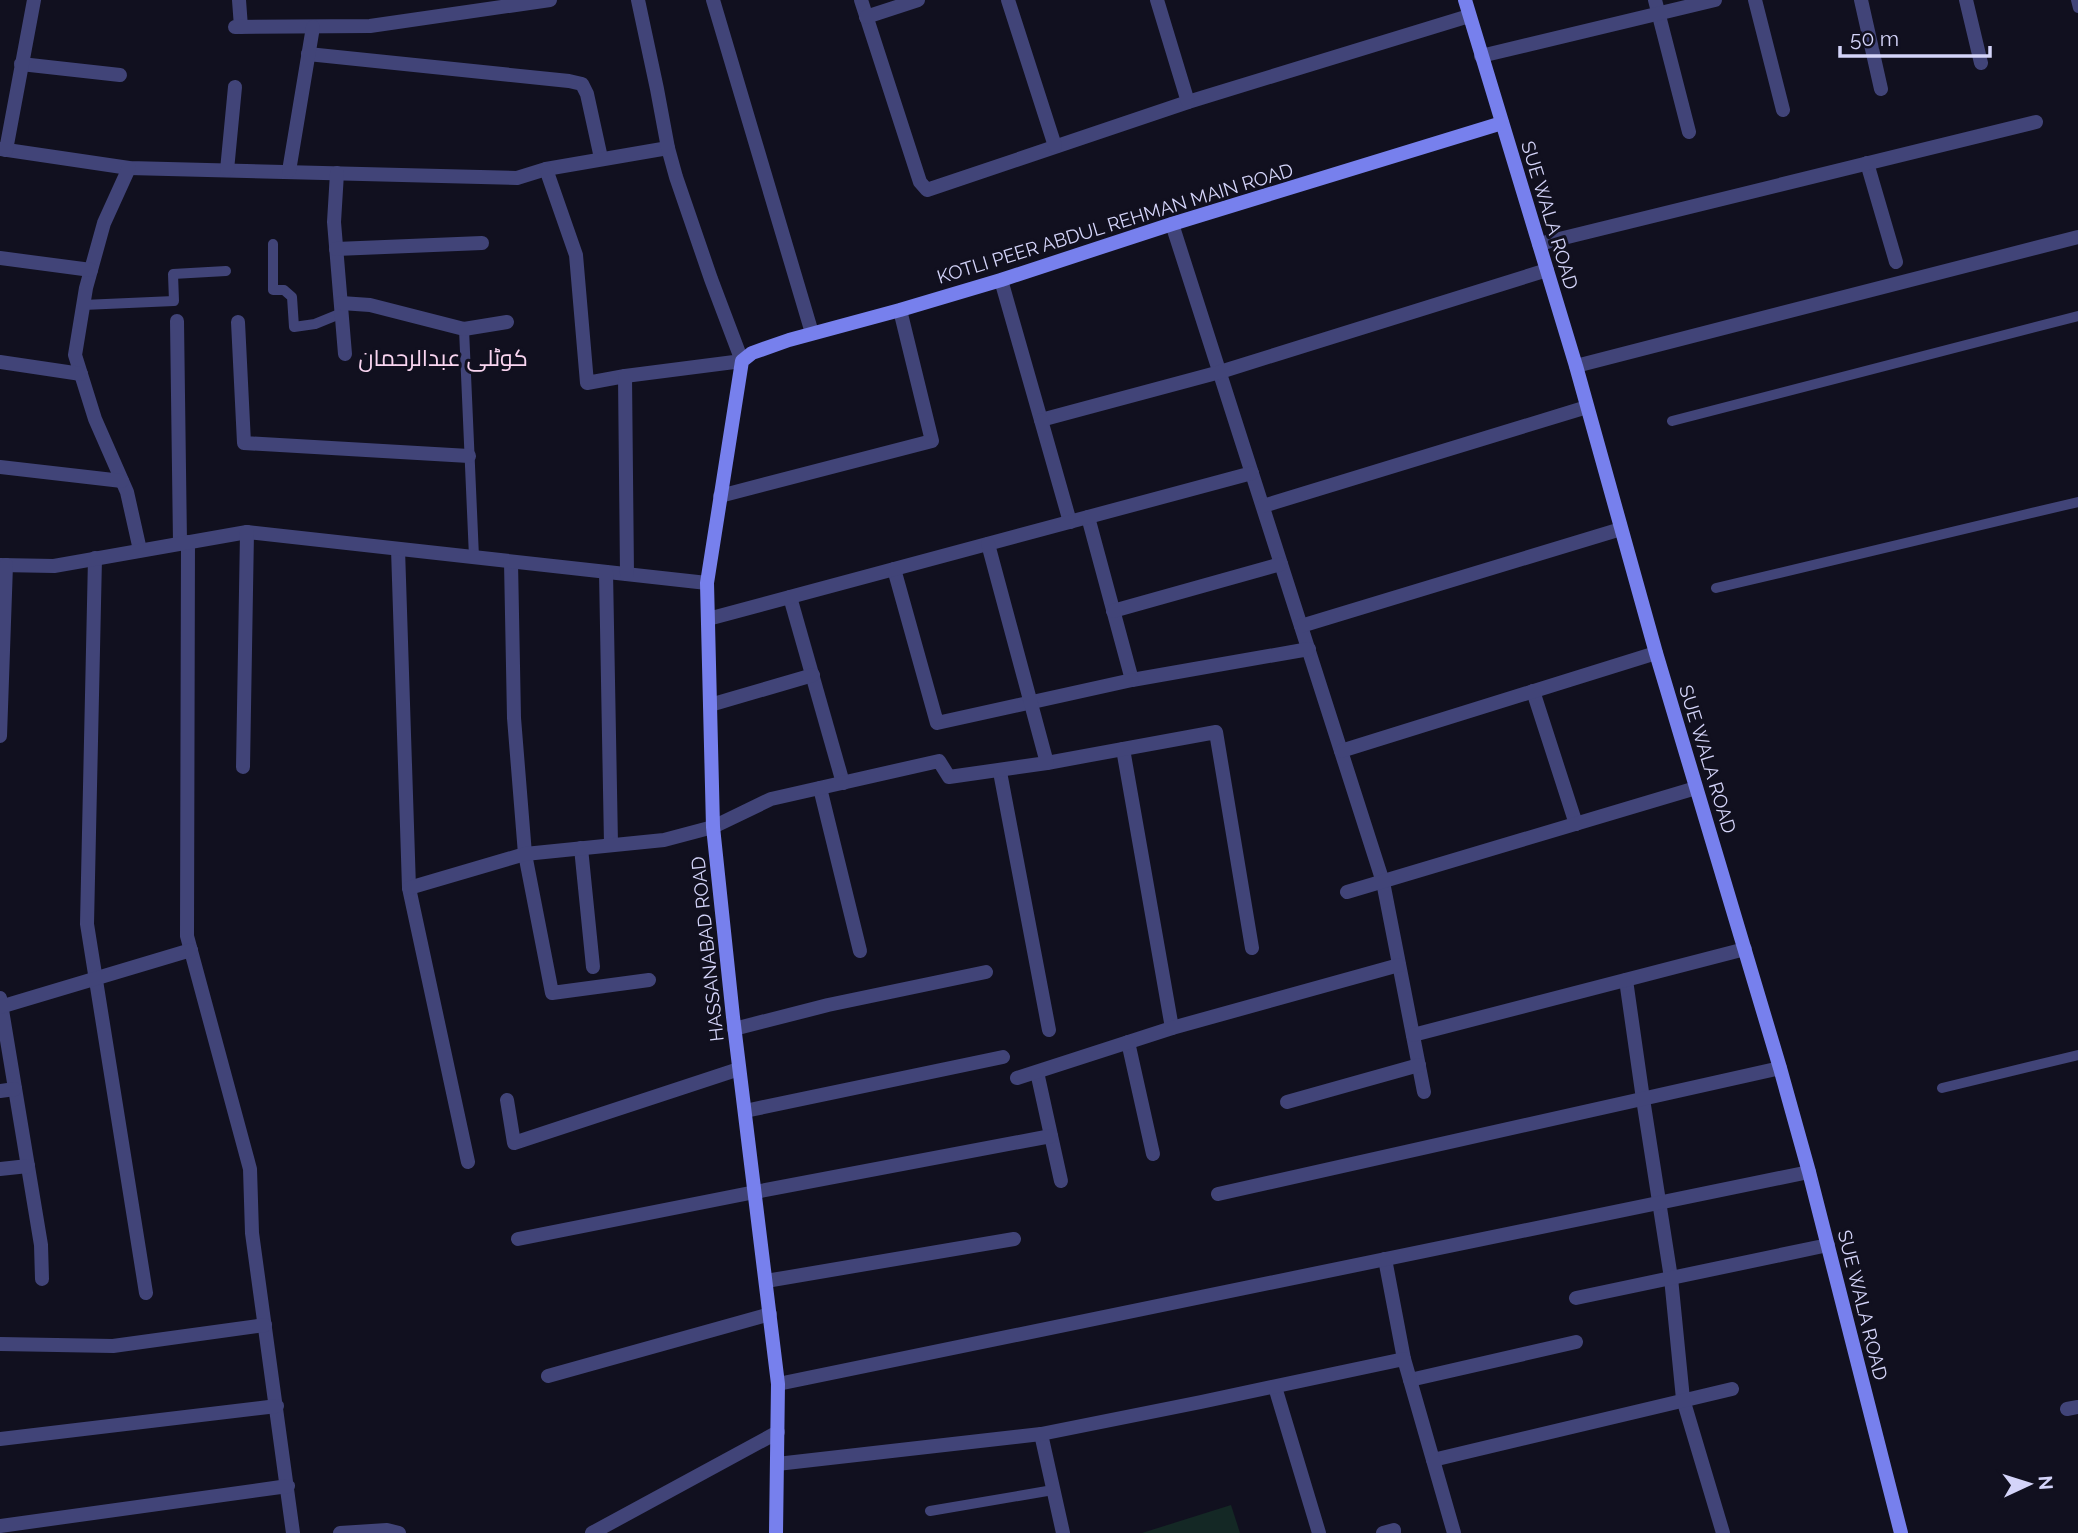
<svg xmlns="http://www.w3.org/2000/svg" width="2078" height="1533" font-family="Raleway,Cairo,sans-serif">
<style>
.green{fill:#142825}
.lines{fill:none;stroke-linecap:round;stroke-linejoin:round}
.lane{stroke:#414478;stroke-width:10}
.street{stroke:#414478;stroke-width:14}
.secondary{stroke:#7780ed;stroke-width:14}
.labels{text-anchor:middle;stroke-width:6;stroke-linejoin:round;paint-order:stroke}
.street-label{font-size:19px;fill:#d4d4f9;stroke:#11101f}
.quarter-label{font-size:23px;fill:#f9d5f0;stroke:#11101f}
</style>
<rect width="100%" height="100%" fill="#11101f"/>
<path class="green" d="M 1231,1505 L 1240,1533 L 1142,1533 Z"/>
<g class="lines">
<g class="lane">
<path d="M 2076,0 L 2078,8"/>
<path d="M 273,244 L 273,290 L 284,290 L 292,297 L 294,327 L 315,324 L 342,313"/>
<path d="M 83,305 L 174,301 L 173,274 L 226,271"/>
<path d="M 464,329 L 474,557"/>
<path d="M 1672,421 L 2078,316"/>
<path d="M 1716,588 L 2078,502"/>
<path d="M 1942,1088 L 2078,1055"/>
<path d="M 930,1511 L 1053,1490"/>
</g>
<g class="street">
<path d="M 239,0 L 241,27"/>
<path d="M 713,0 L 812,333"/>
<path d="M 861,0 L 920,182 L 927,190 L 1188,102 L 1469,16"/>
<path d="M 1008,0 L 1055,146"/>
<path d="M 1157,0 L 1188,102"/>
<path d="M 1655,0 L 1689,132"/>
<path d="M 1755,0 L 1783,110"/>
<path d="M 1861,0 L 1881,89"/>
<path d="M 1966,0 L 1981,63"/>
<path d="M 866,17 L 918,0"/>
<path d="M 235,27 L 370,26 L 550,0"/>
<path d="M 308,54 L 569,81 L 582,84 L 587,94 L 601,158"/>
<path d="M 1481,56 L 1715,0"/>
<path d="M 21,64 L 120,75"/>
<path d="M 0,149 L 129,168 L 517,178 L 546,169 L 668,148"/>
<path d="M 6,150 L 34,0"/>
<path d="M 1867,163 L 1896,262"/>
<path d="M 129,168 L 104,223 L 86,288 L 75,355 L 95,419 L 127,492 L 140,550"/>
<path d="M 546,169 L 576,255 L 587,383 L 625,376"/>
<path d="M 227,170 L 235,87"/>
<path d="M 289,171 L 313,27"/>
<path d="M 337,173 L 334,222 L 345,354"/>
<path d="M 1172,224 L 1383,882 L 1424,1092"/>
<path d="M 1539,244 L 2036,122"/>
<path d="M 336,249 L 482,243"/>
<path d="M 0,258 L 91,270"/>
<path d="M 1001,280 L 1041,420 L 1220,372 L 1547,270"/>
<path d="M 341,303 L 370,305 L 464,329 L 507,322"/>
<path d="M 177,321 L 180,543"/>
<path d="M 238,322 L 244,443 L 469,456"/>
<path d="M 0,362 L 81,374"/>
<path d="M 1576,366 L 2078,237"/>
<path d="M 1041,420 L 1070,522"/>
<path d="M 0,467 L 122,481"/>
<path d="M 720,496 L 932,441 L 900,310"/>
<path d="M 1263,506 L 1587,407"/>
<path d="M 1088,517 L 1132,680 L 1309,649"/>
<path d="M 188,542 L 187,936 L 250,1169 L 252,1233 L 293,1533"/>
<path d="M 398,549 L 409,888 L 468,1162"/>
<path d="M 95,558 L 87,924 L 146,1293"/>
<path d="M 511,562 L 514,718 L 525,854 L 552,993 L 649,980"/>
<path d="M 0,565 L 54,566 L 247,532 L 707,583"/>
<path d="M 894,569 L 937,723 L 1132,680"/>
<path d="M 606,572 L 611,844"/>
<path d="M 627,574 L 625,376 L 742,361 L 711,279 L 676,177 L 668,148 L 657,89 L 638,0"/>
<path d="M 790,597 L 843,783"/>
<path d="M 1113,611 L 1281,564"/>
<path d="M 708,619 L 1252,473"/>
<path d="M 1301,626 L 1621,529"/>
<path d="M 1533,691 L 1576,824"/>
<path d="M 710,705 L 813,675"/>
<path d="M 0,736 L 6,565"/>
<path d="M 1123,749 L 1172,1028"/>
<path d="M 1341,751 L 1656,653"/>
<path d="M 1047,763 L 1216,732 L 1252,948"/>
<path d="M 243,767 L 247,532"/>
<path d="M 1000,772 L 1049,1030"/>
<path d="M 820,788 L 860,951"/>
<path d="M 581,848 L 593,967"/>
<path d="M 409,888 L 525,854 L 664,840 L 713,827 L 771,799 L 939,761 L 949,777 L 1047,763 L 988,544"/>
<path d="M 1347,892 L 1696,788"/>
<path d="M 1626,980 L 1643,1099 L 1671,1278 L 1683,1399 L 1723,1533"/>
<path d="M 0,998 L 41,1245 L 42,1279"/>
<path d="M 0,1007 L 191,950"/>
<path d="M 734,1029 L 828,1005 L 986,972"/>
<path d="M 1413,1035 L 1745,949"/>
<path d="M 1128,1042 L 1153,1154"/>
<path d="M 1037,1072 L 1061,1181"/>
<path d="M 1017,1078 L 1172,1028 L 1399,965"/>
<path d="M 0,1091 L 15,1089"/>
<path d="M 507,1100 L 514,1143 L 739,1069"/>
<path d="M 1287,1102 L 1419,1065"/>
<path d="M 745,1111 L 1003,1057"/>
<path d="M 0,1169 L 28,1166"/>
<path d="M 1218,1194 L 1780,1068"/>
<path d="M 518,1239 L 755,1192 L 1051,1136"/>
<path d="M 1385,1259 L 1404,1359"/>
<path d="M 766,1281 L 1014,1239"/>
<path d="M 1576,1298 L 1828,1245"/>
<path d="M 0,1344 L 113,1346 L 265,1325"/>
<path d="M 548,1376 L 770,1314"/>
<path d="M 1410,1380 L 1576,1342"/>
<path d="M 778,1384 L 1809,1172"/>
<path d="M 1275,1387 L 1319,1533"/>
<path d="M 2067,1409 L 2078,1407"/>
<path d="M 1041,1434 L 1063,1533"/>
<path d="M 0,1439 L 277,1406"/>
<path d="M 1433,1460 L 1732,1389"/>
<path d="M 777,1464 L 1041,1434 L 1201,1402 L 1404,1359 L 1454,1533"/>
<path d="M 0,1526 L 288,1486"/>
<path d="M 340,1533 L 387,1530 L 399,1533"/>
<path d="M 592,1533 L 778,1432"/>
<path d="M 1383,1533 L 1394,1530 L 1394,1533"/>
</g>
<g class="secondary">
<path d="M 1465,0 L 1576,366 L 1656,653 L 1780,1068 L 1809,1172 L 1901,1533"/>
<path d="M 776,1533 L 778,1384 L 733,1017 L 713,827 L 707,583 L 742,361 L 752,353 L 789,340 L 900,310 L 1001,280 L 1172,224 L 1502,123"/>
</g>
</g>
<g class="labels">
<g class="street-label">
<text transform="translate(1550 215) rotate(73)" y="7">SUE WALA ROAD</text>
<text transform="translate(1115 223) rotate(-17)" y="7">KOTLI PEER ABDUL REHMAN MAIN ROAD</text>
<text transform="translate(1708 759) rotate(73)" y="7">SUE WALA ROAD</text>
<text transform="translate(707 949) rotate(-96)" y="7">HASSANABAD ROAD</text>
<text transform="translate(1863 1305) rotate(76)" y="7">SUE WALA ROAD</text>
</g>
<g class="quarter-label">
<text x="443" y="366">کوٹلی عبدالرحمان</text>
</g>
</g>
<g transform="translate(2029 1484) rotate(86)" stroke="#11101f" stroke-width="5" paint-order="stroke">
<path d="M0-5L12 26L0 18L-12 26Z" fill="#d4d4f9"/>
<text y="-10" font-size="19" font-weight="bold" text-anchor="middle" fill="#d4d4f9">N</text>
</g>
<path d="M1840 46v10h150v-10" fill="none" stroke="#d4d4f9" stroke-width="3.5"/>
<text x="1850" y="46" font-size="21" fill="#d4d4f9" stroke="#11101f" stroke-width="5" paint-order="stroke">50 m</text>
</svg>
